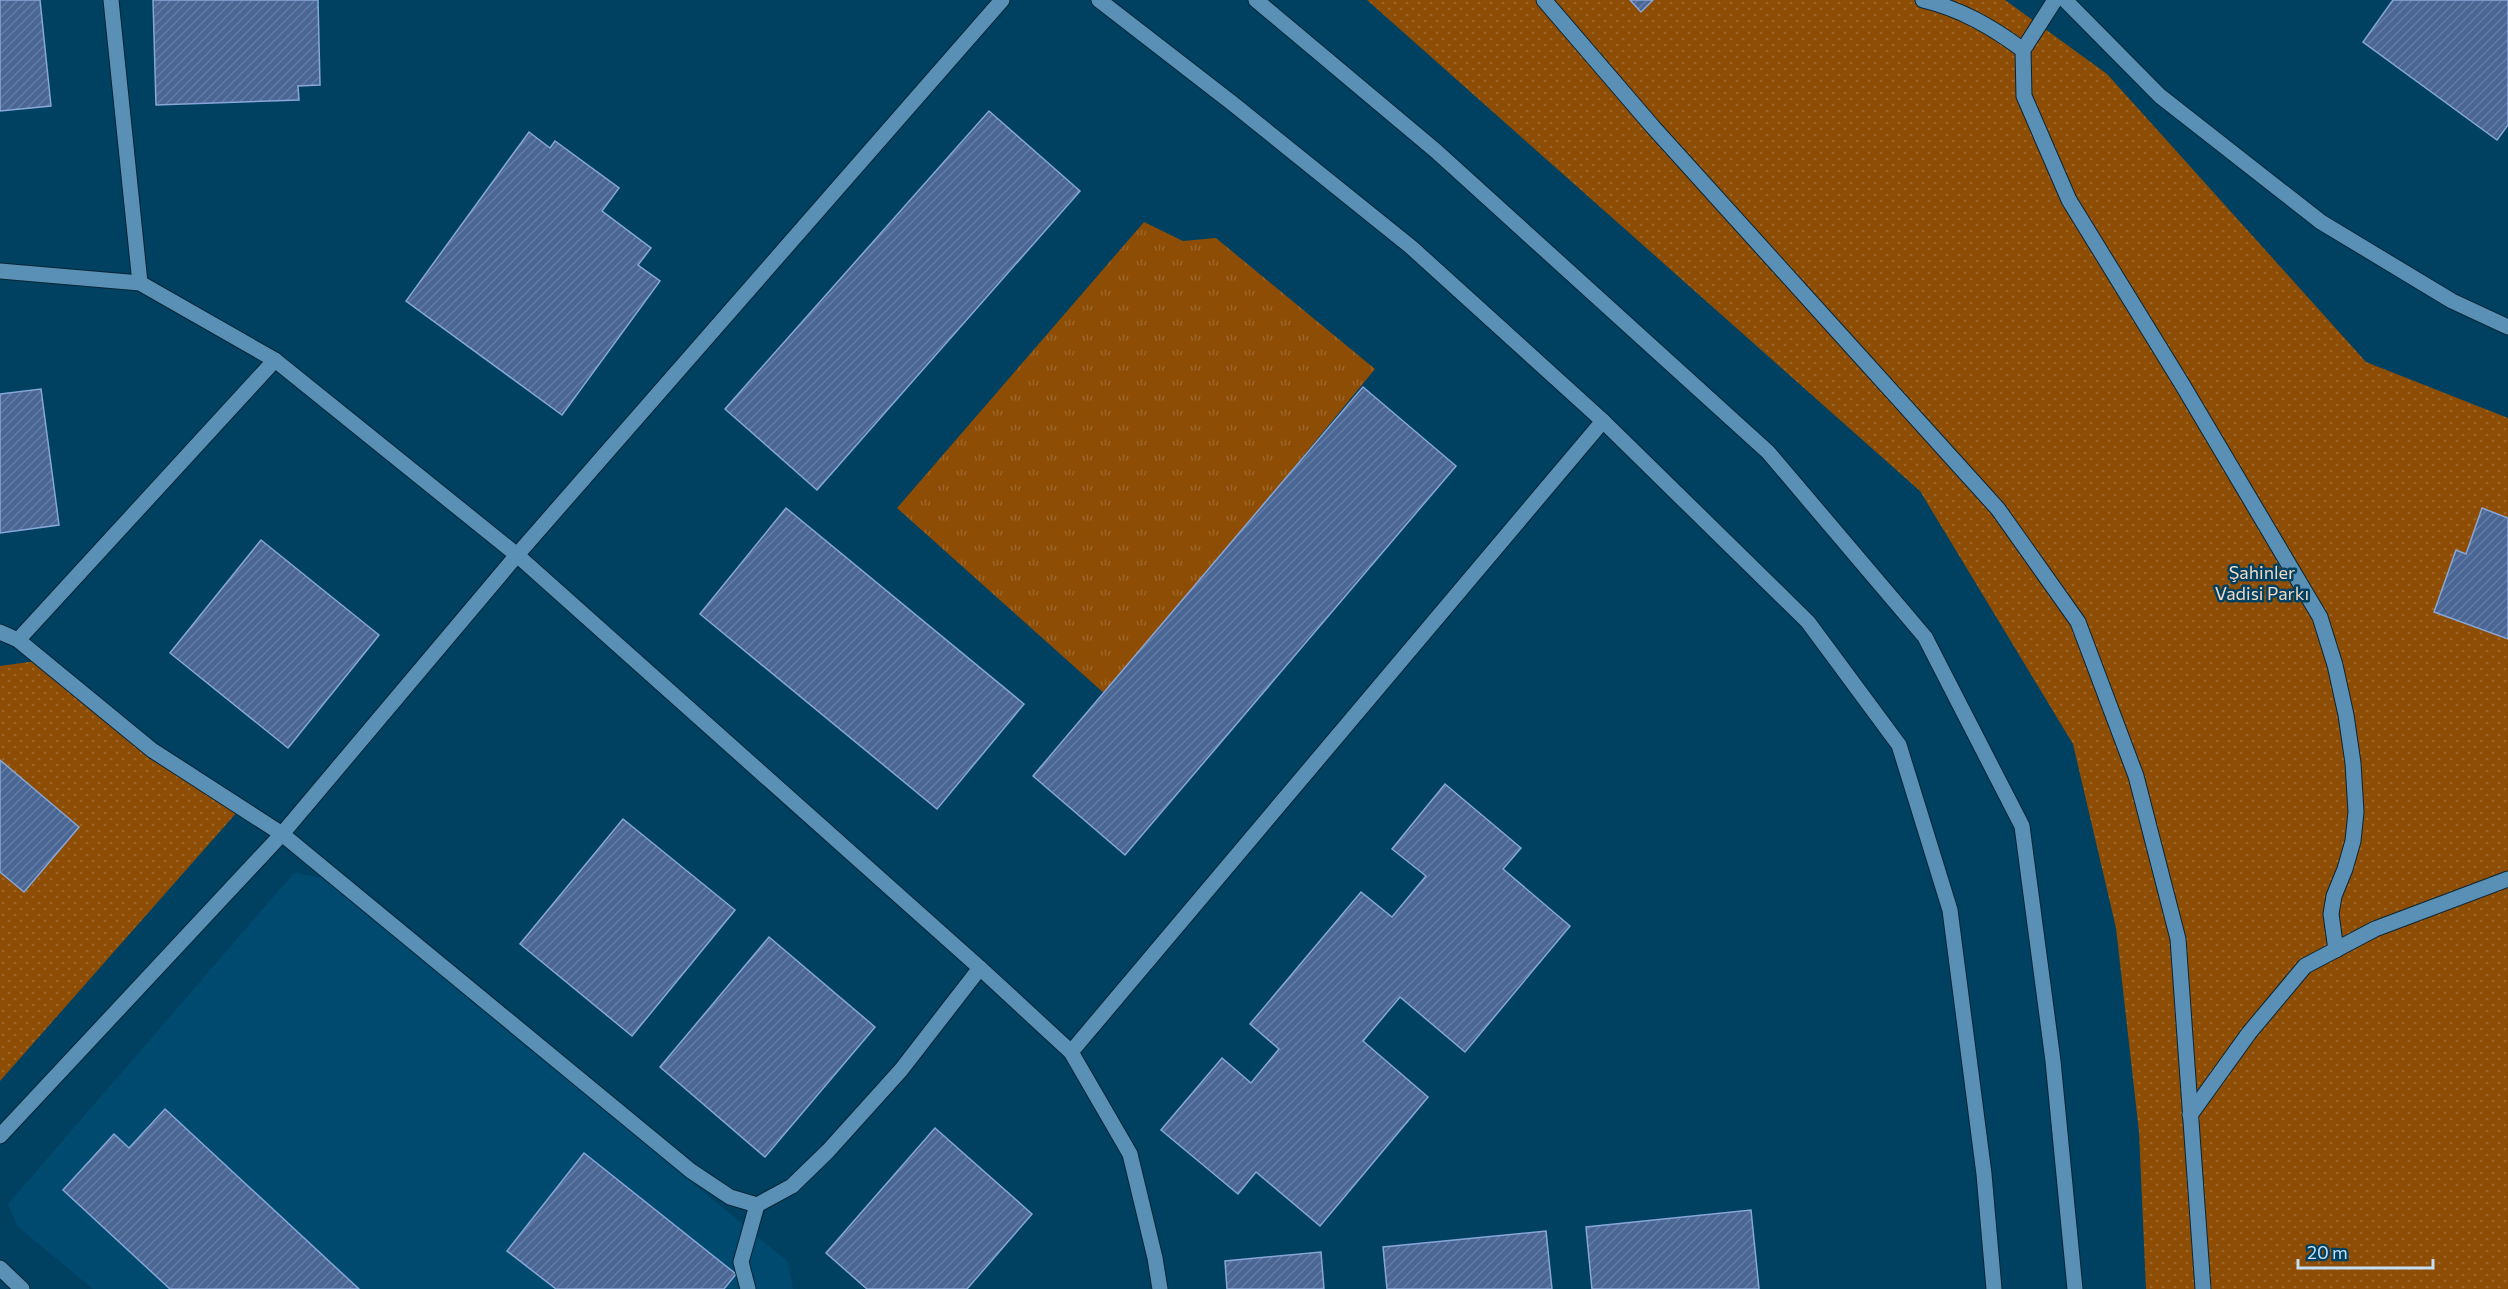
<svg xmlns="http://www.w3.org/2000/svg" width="2508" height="1289" font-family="Commissioner,sans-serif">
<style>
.built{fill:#004a70}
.grass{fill:url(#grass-tufts)}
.park{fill:url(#park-dots)}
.building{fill:url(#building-hatch);stroke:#88a7d8;stroke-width:1.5}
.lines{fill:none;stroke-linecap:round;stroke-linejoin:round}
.lane-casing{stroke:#082537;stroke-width:17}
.street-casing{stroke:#082537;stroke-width:17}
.secondary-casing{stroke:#082537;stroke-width:17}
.lane{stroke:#5a90b5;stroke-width:15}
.street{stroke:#5a90b5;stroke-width:15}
.secondary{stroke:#5a90b5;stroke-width:15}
.labels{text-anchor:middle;stroke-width:5;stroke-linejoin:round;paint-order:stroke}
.park-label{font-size:18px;fill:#f1d8c4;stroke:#004061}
</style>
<defs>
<pattern id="grass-tufts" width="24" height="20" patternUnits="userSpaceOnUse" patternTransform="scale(1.5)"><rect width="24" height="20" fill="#8e4d04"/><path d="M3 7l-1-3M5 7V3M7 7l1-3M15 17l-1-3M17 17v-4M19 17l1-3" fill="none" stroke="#9c6629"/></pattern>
<pattern id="park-dots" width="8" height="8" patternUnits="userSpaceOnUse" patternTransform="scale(1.5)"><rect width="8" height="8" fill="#8e4d04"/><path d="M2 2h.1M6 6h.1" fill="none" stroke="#9c6629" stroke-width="1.8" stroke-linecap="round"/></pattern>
<pattern id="building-hatch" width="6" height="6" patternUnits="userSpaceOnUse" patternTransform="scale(1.5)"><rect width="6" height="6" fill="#4a6694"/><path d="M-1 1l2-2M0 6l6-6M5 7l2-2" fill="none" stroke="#637ca4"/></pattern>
</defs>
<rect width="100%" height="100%" fill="#004061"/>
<path class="built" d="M 294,873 L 325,878 L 788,1262 L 793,1289 L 93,1289 L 17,1226 L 8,1204 Z"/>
<path class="grass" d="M 1144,222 L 1183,241 L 1216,238 L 1375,369 L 1106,695 L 897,508 Z"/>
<g class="park">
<path d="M 1367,0 L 2005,0 L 2107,74 L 2366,362 L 2508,418 L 2508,1289 L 2146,1289 L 2139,1132 L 2116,928 L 2073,744 L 1920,491 Z"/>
<path d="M 44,660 L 238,811 L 0,1081 L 0,666 Z"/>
</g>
<g class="building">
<path d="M 0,0 L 40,0 L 51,106 L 0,111 Z"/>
<path d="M 153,0 L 318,0 L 320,85 L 298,86 L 299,100 L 156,105 Z"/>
<path d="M 1630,0 L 1653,0 L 1641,12 Z"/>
<path d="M 2393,0 L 2508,0 L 2508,125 L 2497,140 L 2363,42 Z"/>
<path d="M 989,111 L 1080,191 L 817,490 L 725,409 Z"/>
<path d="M 529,132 L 550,148 L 555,141 L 619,188 L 602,211 L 651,248 L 638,265 L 660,281 L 562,415 L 406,301 Z"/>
<path d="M 1363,387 L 1456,466 L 1125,855 L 1033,776 Z"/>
<path d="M 41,389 L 59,525 L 0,533 L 0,394 Z"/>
<path d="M 786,508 L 1024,704 L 937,809 L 700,614 Z"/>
<path d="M 2482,508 L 2508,518 L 2508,639 L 2434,612 L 2456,550 L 2466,554 Z"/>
<path d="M 261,540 L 379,635 L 288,748 L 170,653 Z"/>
<path d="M 0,760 L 79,827 L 24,892 L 0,872 Z"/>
<path d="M 1445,784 L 1521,848 L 1503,869 L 1570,926 L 1465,1052 L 1400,997 L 1363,1041 L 1428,1097 L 1320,1226 L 1256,1172 L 1238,1194 L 1161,1130 L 1222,1058 L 1251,1083 L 1279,1049 L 1250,1024 L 1361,892 L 1392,917 L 1426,876 L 1392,849 Z"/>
<path d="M 623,819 L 735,910 L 632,1036 L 520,944 Z"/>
<path d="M 769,937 L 875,1027 L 765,1157 L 660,1067 Z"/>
<path d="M 165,1109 L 359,1289 L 170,1289 L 63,1190 L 114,1134 L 129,1148 Z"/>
<path d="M 935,1128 L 1032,1214 L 967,1289 L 867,1289 L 826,1253 Z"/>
<path d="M 584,1153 L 736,1274 L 724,1289 L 556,1289 L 507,1251 Z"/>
<path d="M 1751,1210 L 1759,1289 L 1592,1289 L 1586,1227 Z"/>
<path d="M 1546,1231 L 1552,1289 L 1387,1289 L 1383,1247 Z"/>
<path d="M 1321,1252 L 1324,1289 L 1227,1289 L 1225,1261 Z"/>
</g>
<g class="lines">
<g class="lane-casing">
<g id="lane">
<path d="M 1544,0 L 1653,127 L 1998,509 L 2078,622 L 2136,776 L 2178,939 L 2203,1289"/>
<path d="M 1923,0 C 1961,9 1992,27 2023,50"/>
<path d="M 2055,0 L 2023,50 L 2024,96 L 2069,200 L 2182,384 L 2320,617 L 2335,665 L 2346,715 L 2353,763 L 2356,812 L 2353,841 L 2345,869 L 2334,896 L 2331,914 L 2336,950"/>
<path d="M 2190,1115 L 2249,1033 L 2305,966 L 2375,929 L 2508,879"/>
</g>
</g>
<g class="street-casing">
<g id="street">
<path d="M 111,0 L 140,283"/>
<path d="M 2065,0 L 2160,96 L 2321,222 L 2452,301 L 2508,327"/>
<path d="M 0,271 L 140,283 L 275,360 L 517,555 L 980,968 L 1071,1052 L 1130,1154 L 1155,1258 L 1160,1289"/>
<path d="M 0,632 L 18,640 L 152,750 L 282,834 L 691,1171 L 730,1197 L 757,1205 L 792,1186 L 828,1151 L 901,1070 L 980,968"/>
<path d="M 18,640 L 275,360"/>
<path d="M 1071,1052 L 1603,421"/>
<path d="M 0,1136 L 282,834 L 517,555 L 1002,0"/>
<path d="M 0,1268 L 22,1289"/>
<path d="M 748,1289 L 741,1262 L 757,1205"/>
</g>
</g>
<g class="secondary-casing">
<g id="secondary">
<path d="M 1099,0 L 1232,103 L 1411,247 L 1603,421 L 1808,622 L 1899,745 L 1950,910 L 1984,1174 L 1994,1289"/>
<path d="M 1256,0 L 1436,151 L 1768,452 L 1925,637 L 2022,826 L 2053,1061 L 2075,1289"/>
</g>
</g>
<use href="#lane" class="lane"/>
<use href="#street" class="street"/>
<use href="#secondary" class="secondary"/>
</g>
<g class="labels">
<g class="park-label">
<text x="2262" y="579">Şahinler<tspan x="2262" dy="21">Vadisi Parkı</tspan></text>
</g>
</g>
<path d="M2298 1259v9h135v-9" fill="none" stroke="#c5e0f4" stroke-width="3"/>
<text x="2307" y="1259" font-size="18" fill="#c5e0f4" stroke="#004061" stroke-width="4.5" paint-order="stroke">20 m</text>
</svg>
